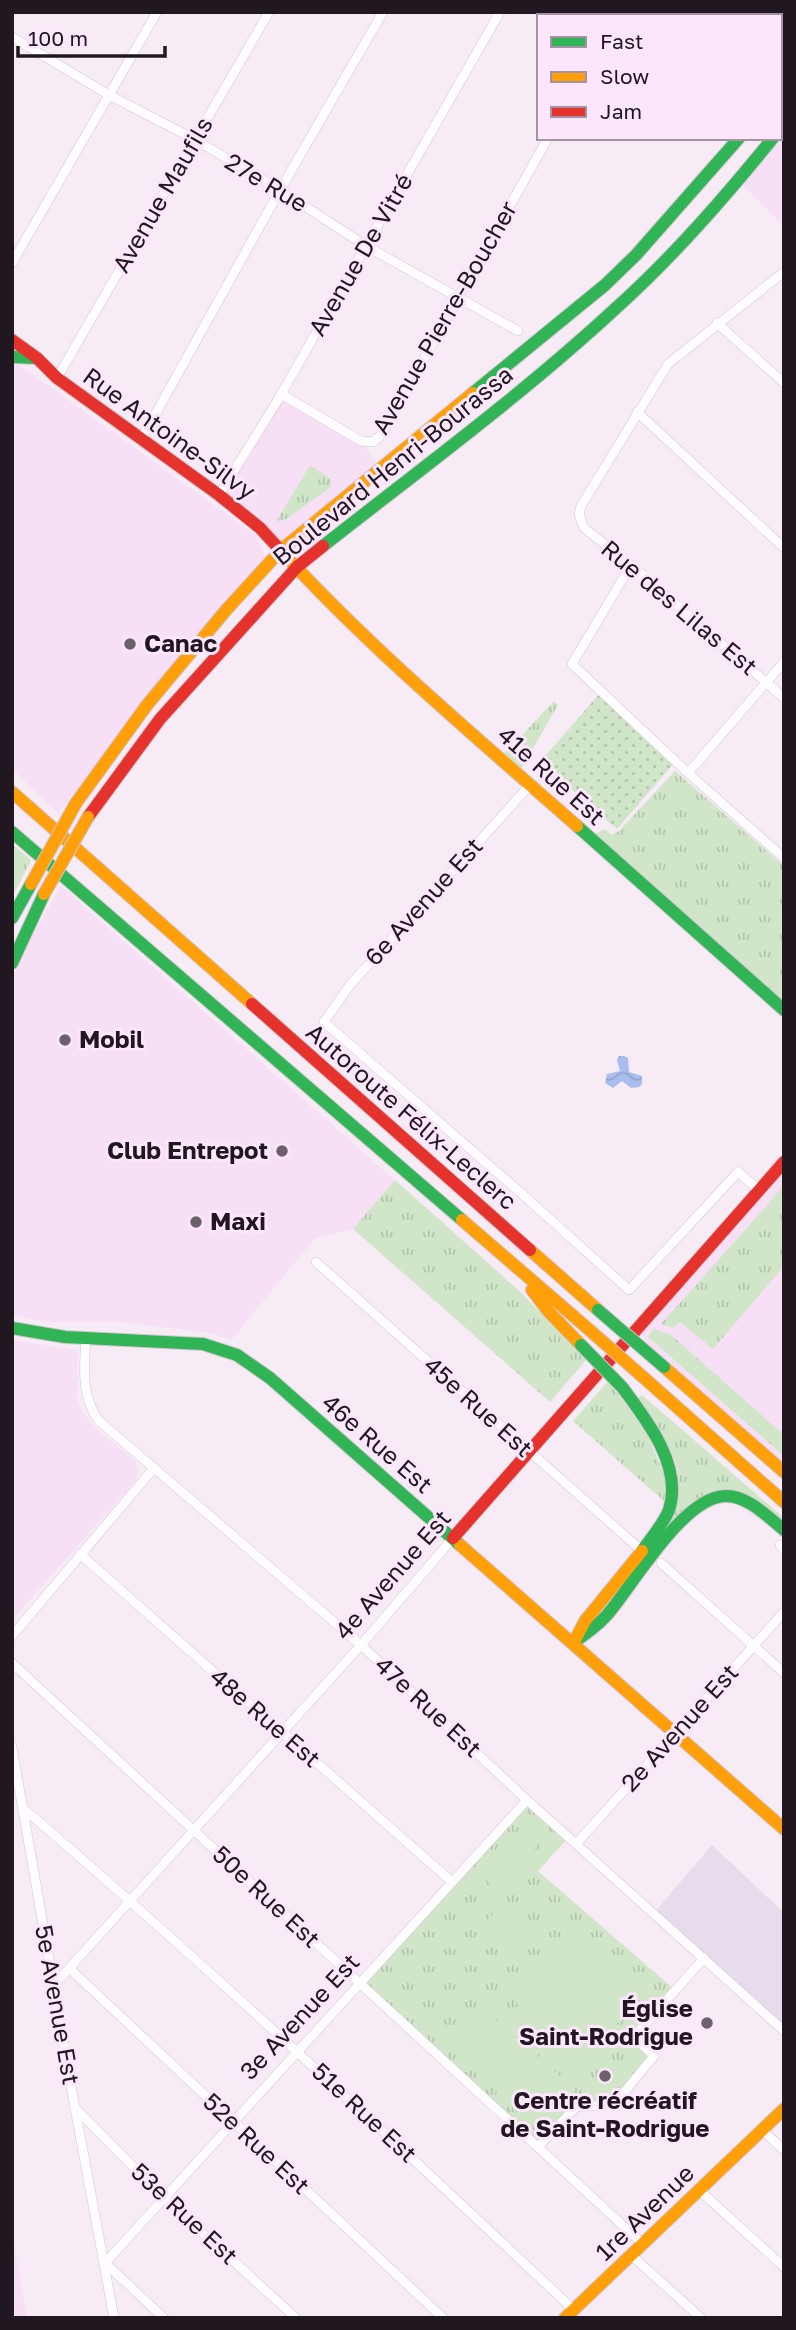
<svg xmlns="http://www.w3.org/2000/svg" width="796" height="2330" font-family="'Golos Text',sans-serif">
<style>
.built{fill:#f7dff6}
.education{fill:#e7dcec}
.grass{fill:url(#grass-tufts)}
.garden{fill:url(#garden-dots)}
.pitch{fill:#d1e6c9}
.water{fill:url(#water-waves)}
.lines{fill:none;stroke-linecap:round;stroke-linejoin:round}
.street-casing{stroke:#d2c7d1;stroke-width:10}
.fast-casing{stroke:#d2c7d1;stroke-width:14}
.slow-casing{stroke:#d2c7d1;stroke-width:14}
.jam-casing{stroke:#d2c7d1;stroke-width:14}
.street{stroke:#fefcfe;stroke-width:9}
.fast{stroke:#30b455;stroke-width:12}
.slow{stroke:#ff9f0a;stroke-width:12}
.jam{stroke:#e5322d;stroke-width:12}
.fast-bridge-casing{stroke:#d2c7d1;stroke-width:14;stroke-linecap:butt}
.slow-bridge-casing{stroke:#d2c7d1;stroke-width:14;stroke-linecap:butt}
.fast-bridge{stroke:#30b455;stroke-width:12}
.slow-bridge{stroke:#ff9f0a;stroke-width:12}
.poi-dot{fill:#6b616b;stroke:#fce6fb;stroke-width:2.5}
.labels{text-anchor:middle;stroke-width:6;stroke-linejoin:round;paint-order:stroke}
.street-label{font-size:24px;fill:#201720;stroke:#fce6fb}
.poi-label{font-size:24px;font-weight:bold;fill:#201720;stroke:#fce6fb;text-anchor:start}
</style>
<defs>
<pattern id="grass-tufts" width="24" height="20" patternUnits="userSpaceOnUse" patternTransform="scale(1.75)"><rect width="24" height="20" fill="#d1e6c9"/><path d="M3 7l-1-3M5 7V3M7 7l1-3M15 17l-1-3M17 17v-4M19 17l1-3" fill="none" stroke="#b3c5ac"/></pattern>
<pattern id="garden-dots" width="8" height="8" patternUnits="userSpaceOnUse" patternTransform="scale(1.75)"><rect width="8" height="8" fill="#d1e6c9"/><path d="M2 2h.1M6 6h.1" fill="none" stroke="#b3c5ac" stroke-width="1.8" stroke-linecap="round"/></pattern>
<pattern id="water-waves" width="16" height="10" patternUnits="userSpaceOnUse" patternTransform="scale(1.75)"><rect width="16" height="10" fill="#aabeee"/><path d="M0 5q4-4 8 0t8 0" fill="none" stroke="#92a3cc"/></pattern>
</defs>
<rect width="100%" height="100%" fill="#f7ebf6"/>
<g class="built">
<path d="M 784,123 L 784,225 L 739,182 L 773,138 L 780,138 L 780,128 Z"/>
<path d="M 12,363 L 27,370 L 255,535 L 266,557 L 58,813 L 12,769 Z"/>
<path d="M 281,394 L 361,441 L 380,468 L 281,550 L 219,495 Z"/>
<path d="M 61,886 L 395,1180 L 353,1229 L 315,1238 L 231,1340 L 212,1333 L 118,1322 L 44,1322 L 12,1315 L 12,980 L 24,951 Z"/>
<path d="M 784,1162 L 784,1472 L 664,1367 L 638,1329 Z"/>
<path d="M 12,1340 L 78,1350 L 77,1398 L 82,1411 L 93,1426 L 135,1461 L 138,1469 L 137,1479 L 12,1620 Z"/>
<path d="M 12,2235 L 27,2318 L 12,2318 Z"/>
</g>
<path class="education" d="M 712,1845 L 784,1913 L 784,2031 L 654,1913 Z"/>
<g class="grass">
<path d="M 310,465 L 331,479 L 331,487 L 288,518 L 278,522 L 277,520 Z"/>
<path d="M 554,701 L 558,705 L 520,771 L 501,754 L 508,750 Z"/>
<path d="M 675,771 L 784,866 L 784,1003 L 593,835 L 605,829 L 612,835 L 619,831 Z"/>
<path d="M 12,844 L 31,860 L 15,892 L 12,890 Z"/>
<path d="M 395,1180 L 516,1288 L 587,1359 L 550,1402 L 353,1229 Z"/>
<path d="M 784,1184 L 784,1266 L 713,1349 L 680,1322 L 673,1328 L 661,1324 L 770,1202 Z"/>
<path d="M 653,1329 L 670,1334 L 784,1435 L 784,1456 L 648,1337 Z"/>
<path d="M 608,1381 L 645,1429 L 667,1481 L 664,1501 L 573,1421 Z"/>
<path d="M 642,1395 L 784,1518 L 784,1520 L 782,1521 L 735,1494 L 664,1533 C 669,1521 676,1509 678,1497 C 685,1460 657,1427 637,1399 Z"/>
<path d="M 527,1800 L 569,1837 L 538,1871 L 675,1990 L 635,2036 L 654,2056 L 617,2101 L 576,2107 L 538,2147 L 360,1983 Z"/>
</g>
<path class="garden" d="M 601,692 L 676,761 L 617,829 L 540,762 Z"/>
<g class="pitch">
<path d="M 527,1822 L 544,1838 L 496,1890 L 480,1874 Z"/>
<path d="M 496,1910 L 522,1933 L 503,1954 L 477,1931 Z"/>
<path d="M 569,1930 L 639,1992 L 639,1999 L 577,2068 C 563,2057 532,2035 522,2021 C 502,1991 550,1951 569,1930 Z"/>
<path d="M 487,2012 L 576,2090 L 539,2131 L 451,2050 Z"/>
</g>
<path class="water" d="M 619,1056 L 624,1056 L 628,1058 L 629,1072 L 642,1076 L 642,1084 L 639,1087 L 631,1088 L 622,1081 L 613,1088 L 605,1083 L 607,1074 L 620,1071 L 617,1060 Z"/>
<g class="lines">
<g class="street-casing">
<g id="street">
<path d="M 565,12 L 571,16"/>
<path d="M 617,16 L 619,12"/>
<path d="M 742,16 L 744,12"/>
<path d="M 12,37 L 109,95 L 194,139 L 280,190 L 366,246 L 518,331"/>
<path d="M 12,263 L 157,12"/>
<path d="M 784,272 L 668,364 L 581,506 L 579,515 L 584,528 L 631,565 L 784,698"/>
<path d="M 717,323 L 784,383"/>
<path d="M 57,378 L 269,12"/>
<path d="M 281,394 L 361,441 L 373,442 L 381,435 L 548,138"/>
<path d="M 637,412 L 784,548"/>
<path d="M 141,440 L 280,190 L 383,12"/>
<path d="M 219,495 L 276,403 L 500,12"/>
<path d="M 631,565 L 572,664 L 688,773 L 784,858"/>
<path d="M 688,773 L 784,662"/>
<path d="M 529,786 L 350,985 L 324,1022 L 521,1193 L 629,1290 L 738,1172 L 759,1190"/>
<path d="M 316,1262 L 642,1551"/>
<path d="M 86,1338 C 84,1367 81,1397 99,1421 L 361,1645 L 527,1800 L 784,2031"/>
<path d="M 780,1545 L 784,1549"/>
<path d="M 80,1554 L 451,1881"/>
<path d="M 661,1563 L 784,1673"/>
<path d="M 12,1636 L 154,1468"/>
<path d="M 12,1663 L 643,2244"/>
<path d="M 12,1747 L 75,2108 L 114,2318"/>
<path d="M 23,1808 C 212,1970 393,2140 574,2310"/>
<path d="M 576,1844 L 784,1612"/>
<path d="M 70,1969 L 443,2318"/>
<path d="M 54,1985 L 361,1645 L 453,1538"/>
<path d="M 76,2109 L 164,2198 L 296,2318"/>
<path d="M 762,2130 L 784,2150"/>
<path d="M 538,2147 L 576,2107 L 608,2105 L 617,2101 L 654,2056 L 634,2037 L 704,1958"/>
<path d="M 699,2190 L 784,2267"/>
<path d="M 631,2255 L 701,2318"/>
<path d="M 105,2263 L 527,1800"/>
<path d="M 105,2263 L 164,2318"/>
</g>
</g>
<g class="fast-casing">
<g id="fast">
<path d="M 780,128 L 784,123"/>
<path d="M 12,357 L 36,358"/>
<path d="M 473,393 L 605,285 L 636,255 L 739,138"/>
<path d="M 323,546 C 421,469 523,394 615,309 C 673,257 724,198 773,138"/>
<path d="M 577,826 L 784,1010"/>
<path d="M 12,832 L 462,1220"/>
<path d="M 12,918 L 31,884"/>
<path d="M 12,963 L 44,894"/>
<path d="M 12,1328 L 65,1337 L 203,1344 L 237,1355 L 270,1378 L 460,1545"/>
<path d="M 622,1387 C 647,1420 683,1466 669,1510 C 663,1525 651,1538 642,1551"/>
<path d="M 574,1642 C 586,1634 597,1626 607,1615 C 633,1585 683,1497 725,1496 C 747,1495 768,1517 784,1530"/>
</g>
</g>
<g class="slow-casing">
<g id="slow">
<path d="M 780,79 L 784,74"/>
<path d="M 282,552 C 373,651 476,737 577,826"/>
<path d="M 12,792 L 252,1004"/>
<path d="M 76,803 L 147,705 L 227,609 L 281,550 L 473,393"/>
<path d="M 462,1220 L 586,1327"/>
<path d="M 530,1250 L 598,1310"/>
<path d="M 532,1290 L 549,1312 L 581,1345"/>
<path d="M 664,1367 L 784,1472"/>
<path d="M 643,1377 L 784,1502"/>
<path d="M 460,1545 L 784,1829"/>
<path d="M 575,1640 L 585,1621 L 642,1551"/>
<path d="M 565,2318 L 784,2109"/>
</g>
</g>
<g class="jam-casing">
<g id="jam">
<path d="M 12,340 L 37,358 L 57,378 L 219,495 L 260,528 L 282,552"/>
<path d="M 88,817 L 160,719 L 297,567 L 323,546"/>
<path d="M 252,1004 L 530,1250"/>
<path d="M 453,1538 L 784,1162"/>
</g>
</g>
<use href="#street" class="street"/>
<use href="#fast" class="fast"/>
<use href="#slow" class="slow"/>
<use href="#jam" class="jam"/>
<g class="fast-bridge-casing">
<g id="fast-bridge">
<path d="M 598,1310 L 664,1367"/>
<path d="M 581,1345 L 622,1387"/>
</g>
</g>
<g class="slow-bridge-casing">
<g id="slow-bridge">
<path d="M 31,884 L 76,803"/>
<path d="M 44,894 L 88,817"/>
<path d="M 586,1327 L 643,1377"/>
</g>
</g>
<use href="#fast-bridge" class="fast-bridge"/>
<use href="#slow-bridge" class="slow-bridge"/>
</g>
<g class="poi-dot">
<circle cx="130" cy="644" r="7"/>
<circle cx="65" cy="1040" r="7"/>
<circle cx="282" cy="1151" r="7"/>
<circle cx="196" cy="1222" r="7"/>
<circle cx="707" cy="2023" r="7"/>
<circle cx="605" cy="2076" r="7"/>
</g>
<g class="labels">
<g class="street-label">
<text transform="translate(266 183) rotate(31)" y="8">27e Rue</text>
<text transform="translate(163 195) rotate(-60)" y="8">Avenue Maufils</text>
<text transform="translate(361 255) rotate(-60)" y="8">Avenue De Vitré</text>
<text transform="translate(445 318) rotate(-60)" y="8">Avenue Pierre-Boucher</text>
<text transform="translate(169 434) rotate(36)" y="8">Rue Antoine-Silvy</text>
<text transform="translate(393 466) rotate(-39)" y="8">Boulevard Henri-Bourassa</text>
<text transform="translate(679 608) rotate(40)" y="8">Rue des Lilas Est</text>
<text transform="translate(551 776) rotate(42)" y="8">41e Rue Est</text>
<text transform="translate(424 902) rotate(-48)" y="8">6e Avenue Est</text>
<text transform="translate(411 1117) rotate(41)" y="8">Autoroute Félix-Leclerc</text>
<text transform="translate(478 1407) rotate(42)" y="8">45e Rue Est</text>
<text transform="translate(377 1444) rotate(41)" y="8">46e Rue Est</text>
<text transform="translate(393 1575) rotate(-49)" y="8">4e Avenue Est</text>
<text transform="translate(428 1707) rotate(43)" y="8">47e Rue Est</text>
<text transform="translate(265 1718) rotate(41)" y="8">48e Rue Est</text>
<text transform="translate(680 1728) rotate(-48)" y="8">2e Avenue Est</text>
<text transform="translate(266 1897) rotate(43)" y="8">50e Rue Est</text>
<text transform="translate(57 2005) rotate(80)" y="8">5e Avenue Est</text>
<text transform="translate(300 2017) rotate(-47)" y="8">3e Avenue Est</text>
<text transform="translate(364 2113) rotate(43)" y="8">51e Rue Est</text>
<text transform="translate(256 2144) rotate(43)" y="8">52e Rue Est</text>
<text transform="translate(645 2213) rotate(-44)" y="8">1re Avenue</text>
<text transform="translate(184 2214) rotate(43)" y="8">53e Rue Est</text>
</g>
<g class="poi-label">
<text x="144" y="652">Canac</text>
<text x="79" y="1048">Mobil</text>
<text x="268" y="1159" text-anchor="end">Club Entrepot</text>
<text x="210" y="1230">Maxi</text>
<text x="693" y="2017" text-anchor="end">Église<tspan x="693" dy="28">Saint-Rodrigue</tspan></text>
<text x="605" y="2109" text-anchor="middle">Centre récréatif<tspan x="605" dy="28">de Saint-Rodrigue</tspan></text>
</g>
</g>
<rect width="796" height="2330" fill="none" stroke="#201720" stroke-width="28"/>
<rect x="537" y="14" width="245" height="126" fill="#fce6fb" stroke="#a493a3" stroke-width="2"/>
<rect x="551" y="37" width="35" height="10" fill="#30b455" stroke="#a493a3" stroke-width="2"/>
<text x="600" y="49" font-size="21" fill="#201720">Fast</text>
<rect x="551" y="72" width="35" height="10" fill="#ff9f0a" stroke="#a493a3" stroke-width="2"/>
<text x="600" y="84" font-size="21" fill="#201720">Slow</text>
<rect x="551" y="107" width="35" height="10" fill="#e5322d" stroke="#a493a3" stroke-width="2"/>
<text x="600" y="119" font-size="21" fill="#201720">Jam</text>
<path d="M18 46v10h147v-10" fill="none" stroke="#201720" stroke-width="3.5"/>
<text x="28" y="46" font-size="21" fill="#201720" stroke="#fce6fb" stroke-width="5" paint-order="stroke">100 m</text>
</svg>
